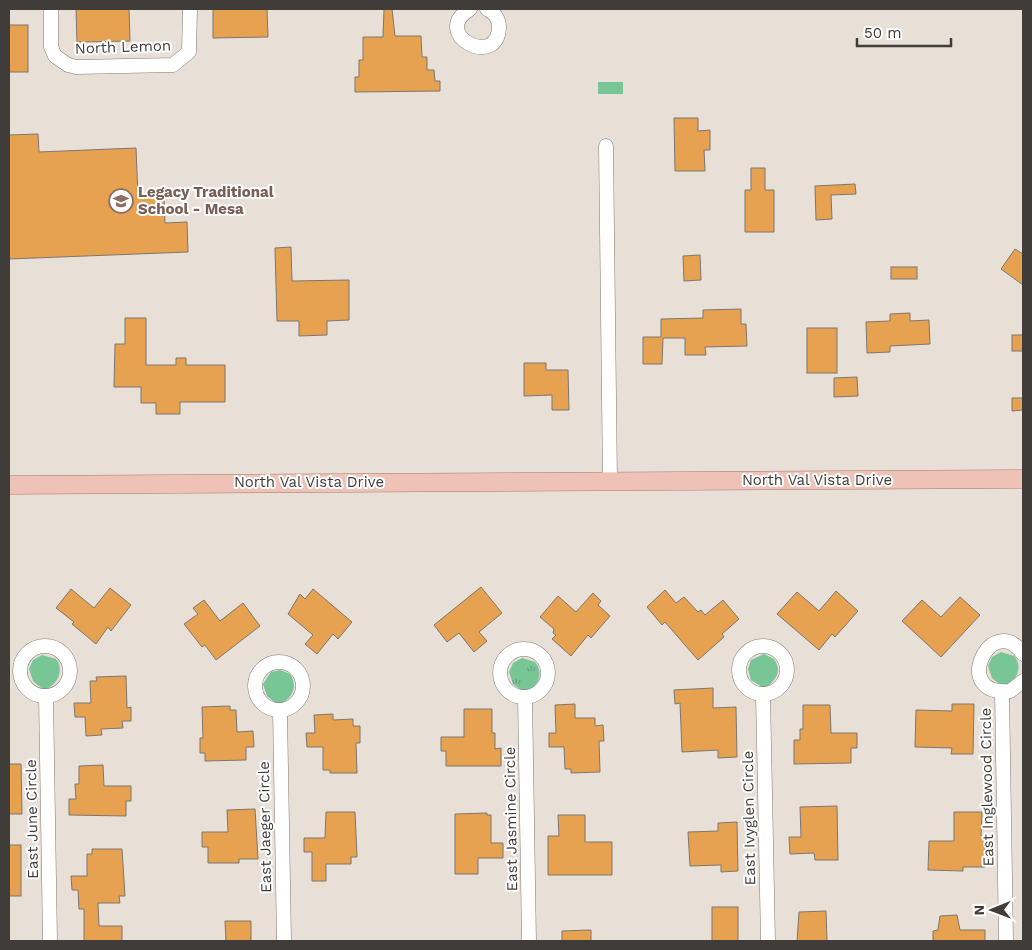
<svg xmlns="http://www.w3.org/2000/svg" width="1032" height="950" font-family="'Work Sans',sans-serif">
<style>
.grass{fill:url(#grass-tufts)}
.green{fill:#78c596}
.building{fill:#e7a251;stroke:#7d766e}
.lines{fill:none;stroke-linecap:round;stroke-linejoin:round}
.minor-casing{stroke:#827b73;stroke-width:15}
.major-casing{stroke:#a9796a;stroke-width:19}
.minor{stroke:#fff;stroke-width:14}
.major{stroke:#eec2b6;stroke-width:18}
.labels{text-anchor:middle;stroke-width:4;stroke-linejoin:round;paint-order:stroke}
.street-label{font-size:15px;fill:#3f3c39;stroke:#fff}
.education-label{font-size:15px;font-weight:bold;fill:#785e54;stroke:#fff;text-anchor:start}
</style>
<defs>
<pattern id="grass-tufts" width="24" height="20" patternUnits="userSpaceOnUse" patternTransform="scale(1.25)"><rect width="24" height="20" fill="#78c596"/><path d="M3 7l-1-3M5 7V3M7 7l1-3M15 17l-1-3M17 17v-4M19 17l1-3" fill="none" stroke="#64a17b"/></pattern>
</defs>
<rect width="100%" height="100%" fill="#e8dfd6"/>
<path class="grass" d="M 522,658 L 535,662 C 545,674 537,688 524,693 L 513,684 L 509,672 L 513,663 Z"/>
<g class="green">
<rect x="598" y="82" width="25" height="12"/>
<path d="M 1001,652 L 1014,656 C 1024,668 1016,682 1003,687 L 992,678 L 988,666 L 992,657 Z"/>
<path d="M 764,654 L 774,659 C 783,672 775,680 765,689 L 751,680 L 748,669 L 751,660 Z"/>
<path d="M 42,655 L 56,659 C 65,671 57,685 44,690 L 33,681 L 29,669 L 33,660 Z"/>
<path d="M 280,670 L 290,674 C 299,687 291,700 278,705 L 267,696 L 263,684 L 271,672 Z"/>
</g>
<g class="building">
<path d="M 76,9 L 129,9 L 130,41 L 77,42 Z"/>
<path d="M 213,9 L 267,9 L 268,37 L 213,38 Z"/>
<path d="M 384,9 L 392,9 L 395,36 L 421,36 L 422,57 L 427,57 L 427,70 L 434,70 L 435,81 L 440,81 L 440,91 L 355,92 L 355,77 L 359,77 L 359,60 L 363,60 L 363,37 L 383,37 Z"/>
<rect x="9" y="25" width="19" height="47"/>
<path d="M 674,118 L 698,118 L 698,131 L 710,130 L 710,150 L 704,150 L 705,171 L 675,171 Z"/>
<path d="M 38,134 L 39,152 L 136,148 L 138,197 L 164,196 L 165,223 L 187,222 L 188,252 L 9,259 L 9,135 Z"/>
<path d="M 751,168 L 765,168 L 765,190 L 774,190 L 774,232 L 745,232 L 745,190 L 751,190 Z"/>
<path d="M 855,184 L 856,194 L 831,195 L 832,219 L 816,220 L 815,186 Z"/>
<path d="M 291,247 L 292,281 L 349,280 L 349,320 L 327,321 L 327,335 L 299,336 L 299,321 L 277,321 L 275,248 Z"/>
<path d="M 1015,249 L 1023,254 L 1023,285 L 1001,269 Z"/>
<path d="M 700,255 L 701,280 L 684,281 L 683,256 Z"/>
<rect x="891" y="267" width="26" height="12"/>
<path d="M 741,309 L 741,324 L 746,324 L 747,346 L 705,347 L 706,355 L 685,355 L 685,338 L 663,338 L 662,364 L 643,364 L 643,337 L 661,337 L 661,319 L 703,318 L 703,310 Z"/>
<path d="M 910,313 L 910,321 L 929,320 L 930,344 L 890,346 L 890,352 L 867,353 L 866,322 L 890,321 L 890,314 Z"/>
<path d="M 125,318 L 146,318 L 146,365 L 176,365 L 176,358 L 186,358 L 186,365 L 225,365 L 225,402 L 180,402 L 180,414 L 156,414 L 156,403 L 141,403 L 141,387 L 114,387 L 115,344 L 125,344 Z"/>
<rect x="807" y="328" width="30" height="45"/>
<rect x="1012" y="335" width="11" height="16"/>
<path d="M 524,363 L 546,363 L 546,370 L 568,370 L 569,410 L 552,410 L 552,395 L 524,396 Z"/>
<path d="M 857,377 L 858,396 L 834,397 L 834,378 Z"/>
<path d="M 1012,398 L 1023,398 L 1023,410 L 1012,411 Z"/>
<path d="M 481,587 L 502,613 L 479,632 L 487,641 L 474,652 L 459,633 L 447,642 L 434,625 Z"/>
<path d="M 110,588 L 131,605 L 111,631 L 108,627 L 96,644 L 72,624 L 74,622 L 56,608 L 71,589 L 94,608 Z"/>
<path d="M 313,589 L 352,622 L 338,639 L 333,634 L 317,654 L 305,644 L 313,635 L 288,614 L 300,594 L 305,599 Z"/>
<path d="M 665,590 L 676,603 L 684,597 L 698,612 L 701,610 L 705,615 L 723,600 L 739,619 L 722,634 L 724,637 L 698,660 L 665,622 L 662,625 L 647,607 Z"/>
<path d="M 836,591 L 858,611 L 835,637 L 832,634 L 819,650 L 777,614 L 797,592 L 819,611 Z"/>
<path d="M 593,593 L 601,601 L 598,605 L 610,616 L 591,638 L 588,635 L 571,656 L 552,639 L 556,635 L 553,633 L 554,629 L 540,617 L 558,596 L 576,612 Z"/>
<path d="M 960,597 L 980,615 L 941,657 L 902,621 L 922,600 L 941,617 Z"/>
<path d="M 204,600 L 220,621 L 243,603 L 260,626 L 216,660 L 205,645 L 202,647 L 184,624 L 198,614 L 193,608 Z"/>
<path d="M 126,676 L 127,708 L 131,707 L 131,721 L 122,721 L 123,728 L 101,729 L 102,735 L 86,736 L 85,717 L 75,717 L 74,703 L 91,703 L 90,681 L 97,681 L 96,677 Z"/>
<path d="M 713,688 L 713,708 L 736,707 L 737,757 L 718,758 L 718,750 L 682,752 L 680,703 L 675,704 L 674,690 Z"/>
<path d="M 575,704 L 575,718 L 595,718 L 595,726 L 603,725 L 604,741 L 599,741 L 600,772 L 571,773 L 571,769 L 565,769 L 564,747 L 549,747 L 549,733 L 556,733 L 555,705 Z"/>
<path d="M 952,704 L 974,704 L 973,754 L 951,754 L 952,748 L 915,747 L 916,710 L 952,711 Z"/>
<path d="M 803,705 L 830,705 L 831,733 L 857,733 L 857,748 L 851,748 L 851,763 L 794,764 L 794,740 L 800,740 L 800,729 L 803,729 Z"/>
<path d="M 230,706 L 230,710 L 236,710 L 237,732 L 253,731 L 254,747 L 246,747 L 246,760 L 205,761 L 205,753 L 200,753 L 200,738 L 203,738 L 202,707 Z"/>
<path d="M 464,709 L 492,709 L 492,733 L 495,733 L 495,749 L 501,748 L 501,766 L 446,766 L 446,751 L 441,751 L 441,737 L 464,737 Z"/>
<path d="M 333,714 L 333,720 L 353,719 L 353,726 L 360,726 L 360,743 L 356,743 L 357,773 L 330,773 L 330,770 L 323,770 L 323,747 L 307,747 L 306,733 L 315,733 L 314,715 Z"/>
<path d="M 9,764 L 21,764 L 22,814 L 9,814 Z"/>
<path d="M 103,765 L 104,786 L 131,786 L 131,801 L 126,801 L 126,816 L 69,815 L 69,799 L 76,799 L 75,784 L 79,784 L 79,766 Z"/>
<path d="M 837,806 L 838,860 L 815,860 L 814,853 L 790,854 L 789,837 L 801,837 L 800,807 Z"/>
<path d="M 255,809 L 258,859 L 239,859 L 239,863 L 208,863 L 208,847 L 202,847 L 202,832 L 228,832 L 227,810 Z"/>
<path d="M 326,812 L 355,812 L 357,857 L 351,857 L 351,864 L 326,864 L 326,881 L 312,881 L 312,852 L 304,852 L 304,838 L 325,838 Z"/>
<path d="M 954,812 L 982,812 L 981,836 L 985,836 L 985,867 L 963,867 L 963,871 L 928,870 L 929,841 L 954,841 Z"/>
<path d="M 487,813 L 487,815 L 491,815 L 491,843 L 503,843 L 503,858 L 478,858 L 478,874 L 455,874 L 455,814 Z"/>
<path d="M 558,815 L 585,815 L 585,842 L 612,842 L 612,875 L 548,875 L 548,836 L 559,836 Z"/>
<path d="M 737,822 L 738,871 L 721,872 L 721,865 L 690,866 L 688,832 L 718,831 L 718,823 Z"/>
<rect x="9" y="845" width="12" height="51"/>
<path d="M 92,849 L 122,849 L 125,896 L 119,896 L 120,903 L 98,903 L 99,926 L 122,926 L 122,941 L 84,941 L 84,909 L 79,909 L 78,890 L 72,890 L 71,876 L 87,876 L 87,854 L 92,854 Z"/>
<rect x="712" y="907" width="26" height="34"/>
<path d="M 826,911 L 827,941 L 797,941 L 799,912 Z"/>
<path d="M 957,915 L 960,930 L 985,930 L 985,941 L 933,941 L 933,931 L 938,930 L 940,916 Z"/>
<path d="M 225,921 L 251,921 L 251,941 L 226,941 Z"/>
<path d="M 591,930 L 591,941 L 562,941 L 562,931 Z"/>
</g>
<g class="lines">
<g class="minor-casing">
<g id="minor">
<path d="M 51,9 L 51,47 L 55,56 L 68,65 L 76,67 L 173,65 L 189,52 L 190,9"/>
<path d="M 470,9 C 429,34 498,70 499,27 C 499,19 494,12 487,9"/>
<path d="M 606,146 L 610,481"/>
<circle cx="45" cy="671" r="25"/>
<circle cx="763" cy="670" r="24"/>
<circle cx="524" cy="673" r="24"/>
<path d="M 1023,654 C 992,609 949,697 1010,691 L 1023,681"/>
<circle cx="279" cy="686" r="24"/>
<path d="M 1002,692 L 1006,941"/>
<path d="M 763,694 L 768,941"/>
<path d="M 46,696 L 50,941"/>
<path d="M 525,697 L 529,941"/>
<path d="M 280,711 L 284,941"/>
</g>
</g>
<g class="major-casing">
<path id="major" d="M 9,485 L 1023,479"/>
</g>
<use href="#minor" class="minor"/>
<use href="#major" class="major"/>
</g>
<defs>
<g id="school-ring" transform="scale(1.25)"><circle r="9.5" fill="#fff" stroke="#8d6e63" stroke-width="1.5"/><path d="M0-5L7-2L0 1L-7-2ZM-4 1L0 2.5L4 1V4Q0 6-4 4Z" fill="#8d6e63"/></g>
</defs>
<g fill-rule="evenodd">
<use href="#school-ring" x="121" y="201"/>
</g>
<g class="labels">
<g class="street-label">
<text transform="translate(123 47) rotate(-2)" y="5">North Lemon</text>
<text x="817" y="485">North Val Vista Drive</text>
<text x="309" y="487">North Val Vista Drive</text>
<text transform="translate(987 787) rotate(-91)" y="5">East Inglewood Circle</text>
<text transform="translate(749 818) rotate(-91)" y="5">East Ivyglen Circle</text>
<text transform="translate(32 819) rotate(-91)" y="5">East June Circle</text>
<text transform="translate(511 819) rotate(-91)" y="5">East Jasmine Circle</text>
<text transform="translate(265 827) rotate(-91)" y="5">East Jaeger Circle</text>
</g>
<g class="education-label">
<text x="138" y="197">Legacy Traditional<tspan x="138" dy="17">School - Mesa</tspan></text>
</g>
</g>
<rect width="1032" height="950" fill="none" stroke="#3f3c39" stroke-width="20"/>
<g transform="translate(992 910) rotate(269)" stroke="#ffffff" stroke-width="4" paint-order="stroke">
<path d="M0-4L9 19L0 12L-9 19Z" fill="#3f3c39"/>
<text y="-8" font-size="14" font-weight="bold" text-anchor="middle" fill="#3f3c39">N</text>
</g>
<path d="M857 38v8h94v-8" fill="none" stroke="#3f3c39" stroke-width="2.5"/>
<text x="864" y="38" font-size="15" fill="#3f3c39" stroke="#ffffff" stroke-width="4" paint-order="stroke">50 m</text>
</svg>
